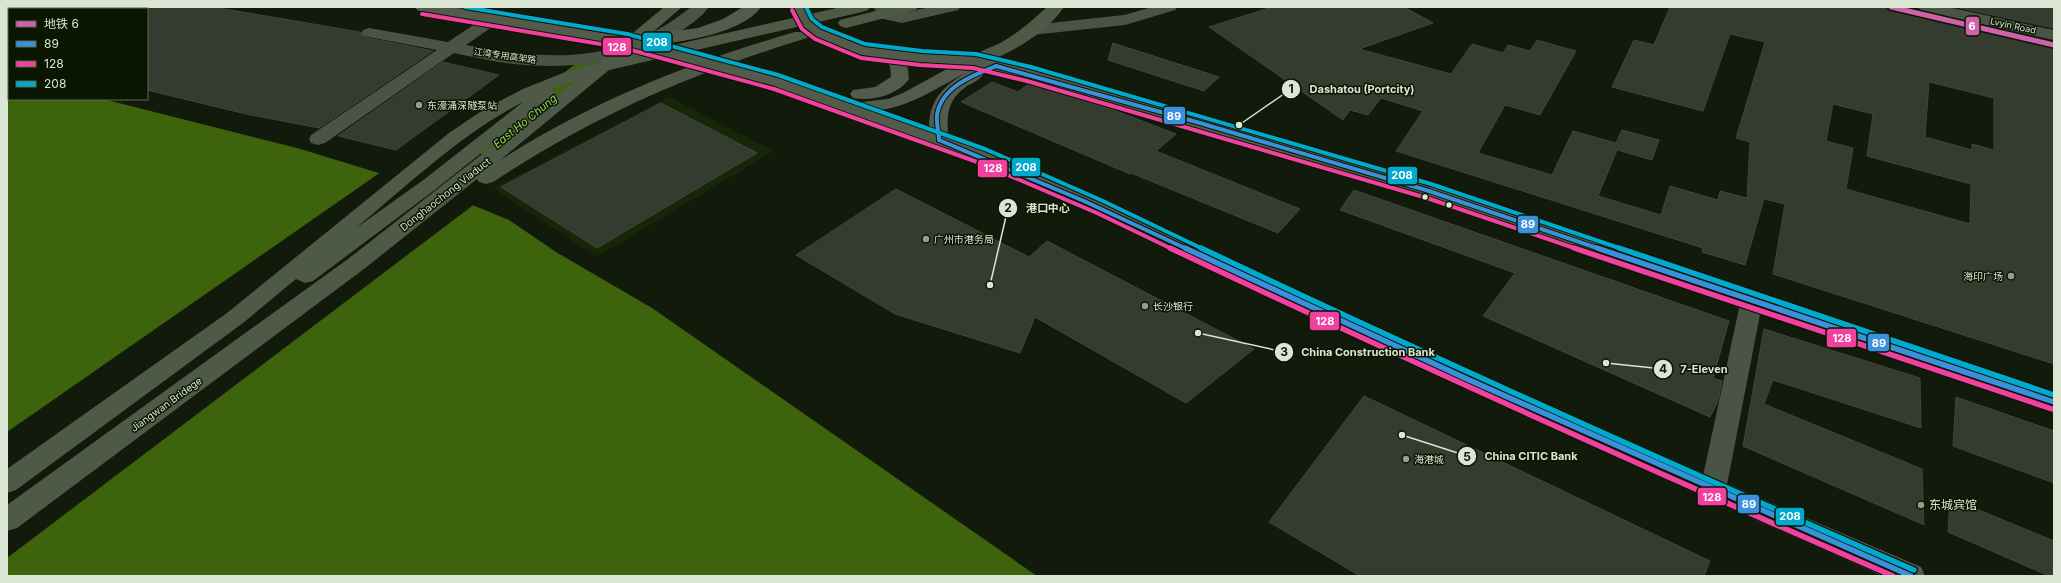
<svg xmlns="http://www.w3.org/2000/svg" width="2061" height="583" font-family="Inter,'Noto Sans SC',sans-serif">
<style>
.built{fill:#162607}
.water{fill:#3d630d}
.pier{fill:#121a0b}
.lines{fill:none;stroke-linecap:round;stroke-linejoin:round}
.river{fill:#3d630d;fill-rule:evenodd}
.building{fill:#343b2f;stroke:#40473a;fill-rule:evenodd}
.minor{fill:#4b5246;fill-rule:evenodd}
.major{fill:#535c4c;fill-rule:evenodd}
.highway{fill:#4f5947;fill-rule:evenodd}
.bus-1-far1-casing{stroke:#0a1600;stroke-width:6}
.bus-1-casing{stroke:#0a1600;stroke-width:8}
.bus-2-far1-casing{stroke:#0a1600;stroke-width:6}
.bus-2-casing{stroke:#0a1600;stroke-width:8}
.bus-3-far1-casing{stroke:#0a1600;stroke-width:6}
.bus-3-casing{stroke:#0a1600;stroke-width:8}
.bus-1-far1{stroke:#3a90db;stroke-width:4}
.bus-1{stroke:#3a90db;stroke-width:5.5}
.bus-2-far1{stroke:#f240a1;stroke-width:4}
.bus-2{stroke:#f240a1;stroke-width:5.5}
.bus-3-far1{stroke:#00a9ce;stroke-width:4}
.bus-3{stroke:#00a9ce;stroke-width:5.5}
.metro-1-casing{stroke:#0a1600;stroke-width:8}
.metro-1{stroke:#cf62a9;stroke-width:5}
.poi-dot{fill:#959e8e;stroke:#0a1600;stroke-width:1.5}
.bus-dot{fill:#dbe5d4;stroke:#0a1600;stroke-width:1.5}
.labels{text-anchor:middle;stroke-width:3;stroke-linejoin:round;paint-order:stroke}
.far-street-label{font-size:9px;fill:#dbe5d4;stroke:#0a1600}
.poi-label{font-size:10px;fill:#dbe5d4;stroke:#0a1600;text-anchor:start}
.street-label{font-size:10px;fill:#dbe5d4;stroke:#0a1600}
.water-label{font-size:11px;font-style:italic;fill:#9bd465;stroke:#0a1600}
.near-poi-label{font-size:12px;fill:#dbe5d4;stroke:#0a1600;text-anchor:start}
.leader{fill:none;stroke:#dbe5d4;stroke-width:1.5}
.callout-dot{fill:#dbe5d4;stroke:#0a1600;stroke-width:1.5}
.mark-label{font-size:12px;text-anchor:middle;font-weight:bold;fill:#111}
.callout-label{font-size:11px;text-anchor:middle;font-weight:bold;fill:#dbe5d4;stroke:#0a1600;stroke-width:3;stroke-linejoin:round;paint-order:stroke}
.line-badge{stroke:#0a1600;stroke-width:1.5}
.badge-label{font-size:11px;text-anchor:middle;font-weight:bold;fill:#fff}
</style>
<rect width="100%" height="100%" fill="#121a0b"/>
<path class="built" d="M 669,97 L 774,151 L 597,257 L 493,188 Z"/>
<path class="water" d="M 7,74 L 9,74 L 9,99 L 103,99 L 297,148 L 438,191 L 509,220 L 556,252 L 652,308 L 1037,576 L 7,576 Z"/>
<path class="pier" d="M 381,172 L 438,190 L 476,203 L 7,558 L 7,432 Z"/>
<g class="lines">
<path class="river" d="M 594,55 L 605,58 L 610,65 L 605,72 L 507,154 L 494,157 L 481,154 L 476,146 L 481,138 L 583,58 Z"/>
</g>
<g class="building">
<path d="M 147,7 L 213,7 L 360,32 L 363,37 L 433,51 L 319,128 L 246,114 L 147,90 Z"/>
<path d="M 1272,7 L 1404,7 L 1433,23 L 1359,49 L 1451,74 L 1472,44 L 1503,53 L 1508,45 L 1530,51 L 1537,40 L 1576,51 L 1540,115 L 1505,105 L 1478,153 L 1552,175 L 1573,131 L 1616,143 L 1622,130 L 1659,140 L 1652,160 L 1617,150 L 1598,196 L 1661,215 L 1670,186 L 1718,200 L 1720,191 L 1747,198 L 1750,142 L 1736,138 L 1765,42 L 1730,34 L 1703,111 L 1612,87 L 1634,40 L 1654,45 L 1670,7 L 1905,7 L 1926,13 L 2054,41 L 2054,364 L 1773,274 L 1785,204 L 1764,199 L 1745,265 L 1702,252 L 1703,248 L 1396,151 L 1423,111 L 1381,98 L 1368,115 L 1350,110 L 1343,120 L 1209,27 ZM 1929,82 L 1994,98 L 1994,150 L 1972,144 L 1972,150 L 1925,137 ZM 1833,104 L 1873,114 L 1867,156 L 1971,184 L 1970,224 L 1846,189 L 1853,148 L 1826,141 Z"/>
<path d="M 1955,7 L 2054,7 L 2054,28 Z"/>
<path d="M 1113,43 L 1219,77 L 1204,91 L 1108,60 Z"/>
<path d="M 443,62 L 499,75 L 396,150 L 338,136 Z"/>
<path d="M 992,82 L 1018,92 L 1031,82 L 1111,109 L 1176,134 L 1156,151 L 1300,209 L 1278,233 L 1131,173 L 1130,174 L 961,102 Z"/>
<path d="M 661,103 L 757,153 L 597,248 L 501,187 Z"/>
<path d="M 896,189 L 1029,257 L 1047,241 L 1254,349 L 1186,403 L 1035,317 L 1020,353 L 895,314 L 796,255 Z"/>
<path d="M 1354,190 L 1729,321 L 1713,378 L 1722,381 L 1718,401 L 1710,417 L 1483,316 L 1515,273 L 1340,210 Z"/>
<path d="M 1764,329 L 1920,378 L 1921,428 L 1773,380 L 1764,404 L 1922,469 L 1924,525 L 1743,446 Z"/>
<path d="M 1364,396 L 1710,561 L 1704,576 L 1360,576 L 1269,522 Z"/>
<path d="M 1956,397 L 2054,431 L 2054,483 L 1953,446 Z"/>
<path d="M 1950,498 L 2054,541 L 2054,576 L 2049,576 L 1948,532 Z"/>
</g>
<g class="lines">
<g class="minor">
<path d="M 463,7 L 481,7 C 475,15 468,20 458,17 L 456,14 Z"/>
<path d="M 691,7 L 709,7 C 701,18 687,27 676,34 C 628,63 569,70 514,64 C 494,62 474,57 454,53 L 325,143 L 318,145 L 311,143 L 309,139 L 311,135 L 437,50 L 363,36 L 361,33 L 363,30 L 369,28 L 448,42 L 487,16 L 499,16 L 501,19 L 499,22 L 466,45 C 552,61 619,65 691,7 Z"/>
<path d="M 873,7 L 890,7 C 901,19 917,8 931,7 C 941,6 950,7 960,7 L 958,10 L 902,23 L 883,19 Z"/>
<path d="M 1152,7 L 1177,7 L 1175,10 L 1125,25 L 1032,35 L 1026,33 L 1024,30 L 1026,27 L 1032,25 L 1124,15 Z"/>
<path d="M 1918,7 L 1948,7 L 2054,30 L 2054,40 L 1926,12 L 1920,10 Z"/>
<path d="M 1752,292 L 1760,294 L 1763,299 L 1726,490 L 1722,497 L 1713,501 L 1704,497 L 1700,490 L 1741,299 L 1744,294 Z"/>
</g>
<path class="major" d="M 415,7 L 451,7 L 638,39 L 640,37 L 646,35 L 698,28 L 723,19 L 743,7 L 761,7 C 744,32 685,42 657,44 L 782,78 L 853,103 L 888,99 L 903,93 L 954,65 L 905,61 L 908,69 L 909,79 C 898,95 871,102 853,98 L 850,94 L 853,90 L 875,87 L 891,77 L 890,66 L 885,59 C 859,56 822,46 802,28 C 797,23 794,14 790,7 L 806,7 L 814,21 L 825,30 L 866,46 L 921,53 L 974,56 L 1029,69 L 1436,187 L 2054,393 L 2054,411 L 1422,195 L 1024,78 L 976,67 L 968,71 L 974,70 L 980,71 L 983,75 C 979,80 973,83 967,86 C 947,100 947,114 948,137 C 1079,184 1203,249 1329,307 C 1525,396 1723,483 1921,567 L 1925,576 L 1882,576 L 1704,497 L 1313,317 L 1093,211 L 976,160 L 770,86 L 625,46 L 423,12 L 417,10 ZM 967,72 C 943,86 928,101 929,130 L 875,111 C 910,107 937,88 967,72 Z"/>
<g class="highway">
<path d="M 664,7 L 682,7 L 625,56 L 841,7 L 870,7 L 868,10 L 862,12 L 609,70 L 499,161 C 590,102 691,62 795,32 L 807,32 L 809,35 L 807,38 C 692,73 593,116 493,182 L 486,184 L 479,182 L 477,179 L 364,269 L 17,528 L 7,531 L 7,505 L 348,259 L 577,80 L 552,89 L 555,93 L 552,97 L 436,189 L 313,281 L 305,283 L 296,279 L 243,323 L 16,490 L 7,493 L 7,469 L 227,313 L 449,133 L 486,108 L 523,89 L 563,73 L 597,63 ZM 523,102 L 422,181 L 356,228 C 409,184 461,134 523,102 Z"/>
<path d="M 891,7 L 918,7 L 916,10 L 846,28 L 840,26 L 838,23 L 840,20 Z"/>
<path d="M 1047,7 L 1064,7 C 1045,35 1010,53 980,65 L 974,66 L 968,65 L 966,61 C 971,54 993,47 1002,42 C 1018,33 1033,20 1047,7 Z"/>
</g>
<g class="bus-1-far1-casing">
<g id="bus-1-far1">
<path d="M 996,66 L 1200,123 L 1429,191 L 1600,249"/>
<path d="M 939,140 L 1084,201 L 1187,249"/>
<path d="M 939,140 C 939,132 936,123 937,115 C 941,87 973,75 996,66"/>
</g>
</g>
<g class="bus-1-casing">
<g id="bus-1">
<path d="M 1185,248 L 1467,379 L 1911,576"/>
<path d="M 1597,248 L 2054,402"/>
</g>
</g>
<g class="bus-2-far1-casing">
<g id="bus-2-far1">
<path d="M 792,10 L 802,29 L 815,39 L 861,58 L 920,65 L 973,68 L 1027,81 L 1427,198 L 1577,249"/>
<path d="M 422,14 L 624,48 L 774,89 L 980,163 L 1097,213 L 1172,249"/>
</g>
</g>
<g class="bus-2-casing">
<g id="bus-2">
<path d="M 1170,248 C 1409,361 1650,470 1893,576"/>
<path d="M 1574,248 L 2052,409"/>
</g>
</g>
<g class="bus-3-far1-casing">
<g id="bus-3-far1">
<path d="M 465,7 L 627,34 L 778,75 L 985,149 L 1103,201 L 1203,249"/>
<path d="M 806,7 L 812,19 L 822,27 L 865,44 L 922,51 L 976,54 L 1031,67 L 1431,184 L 1622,249"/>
</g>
</g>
<g class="bus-3-casing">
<g id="bus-3">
<path d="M 1201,248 C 1437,360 1675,466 1914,570"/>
<path d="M 1619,248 L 2054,395"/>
</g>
</g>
<use href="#bus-1-far1" class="bus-1-far1"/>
<use href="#bus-1" class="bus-1"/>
<use href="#bus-2-far1" class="bus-2-far1"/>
<use href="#bus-2" class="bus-2"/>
<use href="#bus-3-far1" class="bus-3-far1"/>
<use href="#bus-3" class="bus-3"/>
<g class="metro-1-casing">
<path id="metro-1" d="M 1891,7 L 2054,45"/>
</g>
<use href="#metro-1" class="metro-1"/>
</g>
<g class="poi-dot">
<circle cx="419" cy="105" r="4"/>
<circle cx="926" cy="239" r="4"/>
<circle cx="2011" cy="276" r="4"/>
<circle cx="1145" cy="306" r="4"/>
<circle cx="1406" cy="459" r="4"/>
<circle cx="1921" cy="505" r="4"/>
</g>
<g class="bus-dot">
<circle cx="1425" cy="197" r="3.5"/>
<circle cx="1449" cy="205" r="3.5"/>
</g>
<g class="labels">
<g class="far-street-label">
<text transform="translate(2013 26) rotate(12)" y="3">Lvyin Road</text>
<text transform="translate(505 56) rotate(8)" y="3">江湾专用高架路</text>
</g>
<g class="poi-label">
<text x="427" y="109">东濠涌深隧泵站</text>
<text x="934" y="243">广州市港务局</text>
<text x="2003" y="280" text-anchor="end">海印广场</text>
<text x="1153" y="310">长沙银行</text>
<text x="1414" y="463">海港城</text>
</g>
<g class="street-label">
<text transform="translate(445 194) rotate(-38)" y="4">Donghaochong Viaduct</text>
<text transform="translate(166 404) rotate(-36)" y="4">Jiangwan Bridege</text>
</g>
<g class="water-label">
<text transform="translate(525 121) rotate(-39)" y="4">East Ho Chung</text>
</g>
<g class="near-poi-label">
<text x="1929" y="509">东城宾馆</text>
</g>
</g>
<path class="leader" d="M1239 125L1291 89M990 285L1008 208M1198 333L1284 352M1606 363L1663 369M1402 435L1467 456"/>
<g class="callout-dot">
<circle cx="1239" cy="125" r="4"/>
<circle cx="990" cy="285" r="4"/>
<circle cx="1198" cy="333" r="4"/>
<circle cx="1606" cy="363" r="4"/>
<circle cx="1402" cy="435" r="4"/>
<circle cx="1291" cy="89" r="10"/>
<circle cx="1008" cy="208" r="10"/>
<circle cx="1284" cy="352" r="10"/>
<circle cx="1663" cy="369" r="10"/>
<circle cx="1467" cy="456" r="10"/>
</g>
<g class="mark-label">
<text x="1291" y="93">1</text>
<text x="1008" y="212">2</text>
<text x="1284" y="356">3</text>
<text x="1663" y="373">4</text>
<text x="1467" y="461">5</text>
</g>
<g class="callout-label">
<text x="1362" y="93">Dashatou (Portcity)</text>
<text x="1048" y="212">港口中心</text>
<text x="1368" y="356">China Construction Bank</text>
<text x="1704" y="373">7-Eleven</text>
<text x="1531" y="460">China CITIC Bank</text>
</g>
<g class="line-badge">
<rect x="1965" y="16" width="15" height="20" rx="4" fill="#cf62a9"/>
<rect x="642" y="32" width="30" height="20" rx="4" fill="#00a9ce"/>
<rect x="602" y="37" width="30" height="19" rx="4" fill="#f240a1"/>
<rect x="1163" y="106" width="23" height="19" rx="4" fill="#3a90db"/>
<rect x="1011" y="157" width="30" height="20" rx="4" fill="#00a9ce"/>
<rect x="977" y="159" width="31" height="19" rx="4" fill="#f240a1"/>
<rect x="1387" y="166" width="31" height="19" rx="4" fill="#00a9ce"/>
<rect x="1517" y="215" width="22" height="19" rx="4" fill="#3a90db"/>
<rect x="1309" y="311" width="31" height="20" rx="4" fill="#f240a1"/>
<rect x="1826" y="328" width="31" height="20" rx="4" fill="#f240a1"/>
<rect x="1867" y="333" width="23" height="19" rx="4" fill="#3a90db"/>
<rect x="1697" y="487" width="30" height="19" rx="4" fill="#f240a1"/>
<rect x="1737" y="494" width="23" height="20" rx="4" fill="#3a90db"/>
<rect x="1775" y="507" width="30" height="19" rx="4" fill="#00a9ce"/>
</g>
<g class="badge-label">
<text x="1972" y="30">6</text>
<text x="657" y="46">208</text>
<text x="617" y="51">128</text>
<text x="1174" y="120">89</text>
<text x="1026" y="171">208</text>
<text x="993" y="172">128</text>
<text x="1402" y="179">208</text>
<text x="1528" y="228">89</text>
<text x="1325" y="325">128</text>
<text x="1842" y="342">128</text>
<text x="1879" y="347">89</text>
<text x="1712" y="501">128</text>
<text x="1749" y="508">89</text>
<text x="1790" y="520">208</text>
</g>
<rect width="2061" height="583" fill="none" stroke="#dbe5d4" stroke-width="16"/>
<rect x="8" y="8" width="140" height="92" fill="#0a1600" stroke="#5e6955"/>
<rect x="16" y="21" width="20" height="6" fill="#cf62a9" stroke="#5e6955"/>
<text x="44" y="28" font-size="12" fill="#dbe5d4">地铁 6</text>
<rect x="16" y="41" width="20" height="6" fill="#3a90db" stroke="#5e6955"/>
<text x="44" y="48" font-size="12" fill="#dbe5d4">89</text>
<rect x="16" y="61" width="20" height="6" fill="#f240a1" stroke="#5e6955"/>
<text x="44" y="68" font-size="12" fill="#dbe5d4">128</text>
<rect x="16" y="81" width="20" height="6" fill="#00a9ce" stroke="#5e6955"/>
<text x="44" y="88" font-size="12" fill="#dbe5d4">208</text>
</svg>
